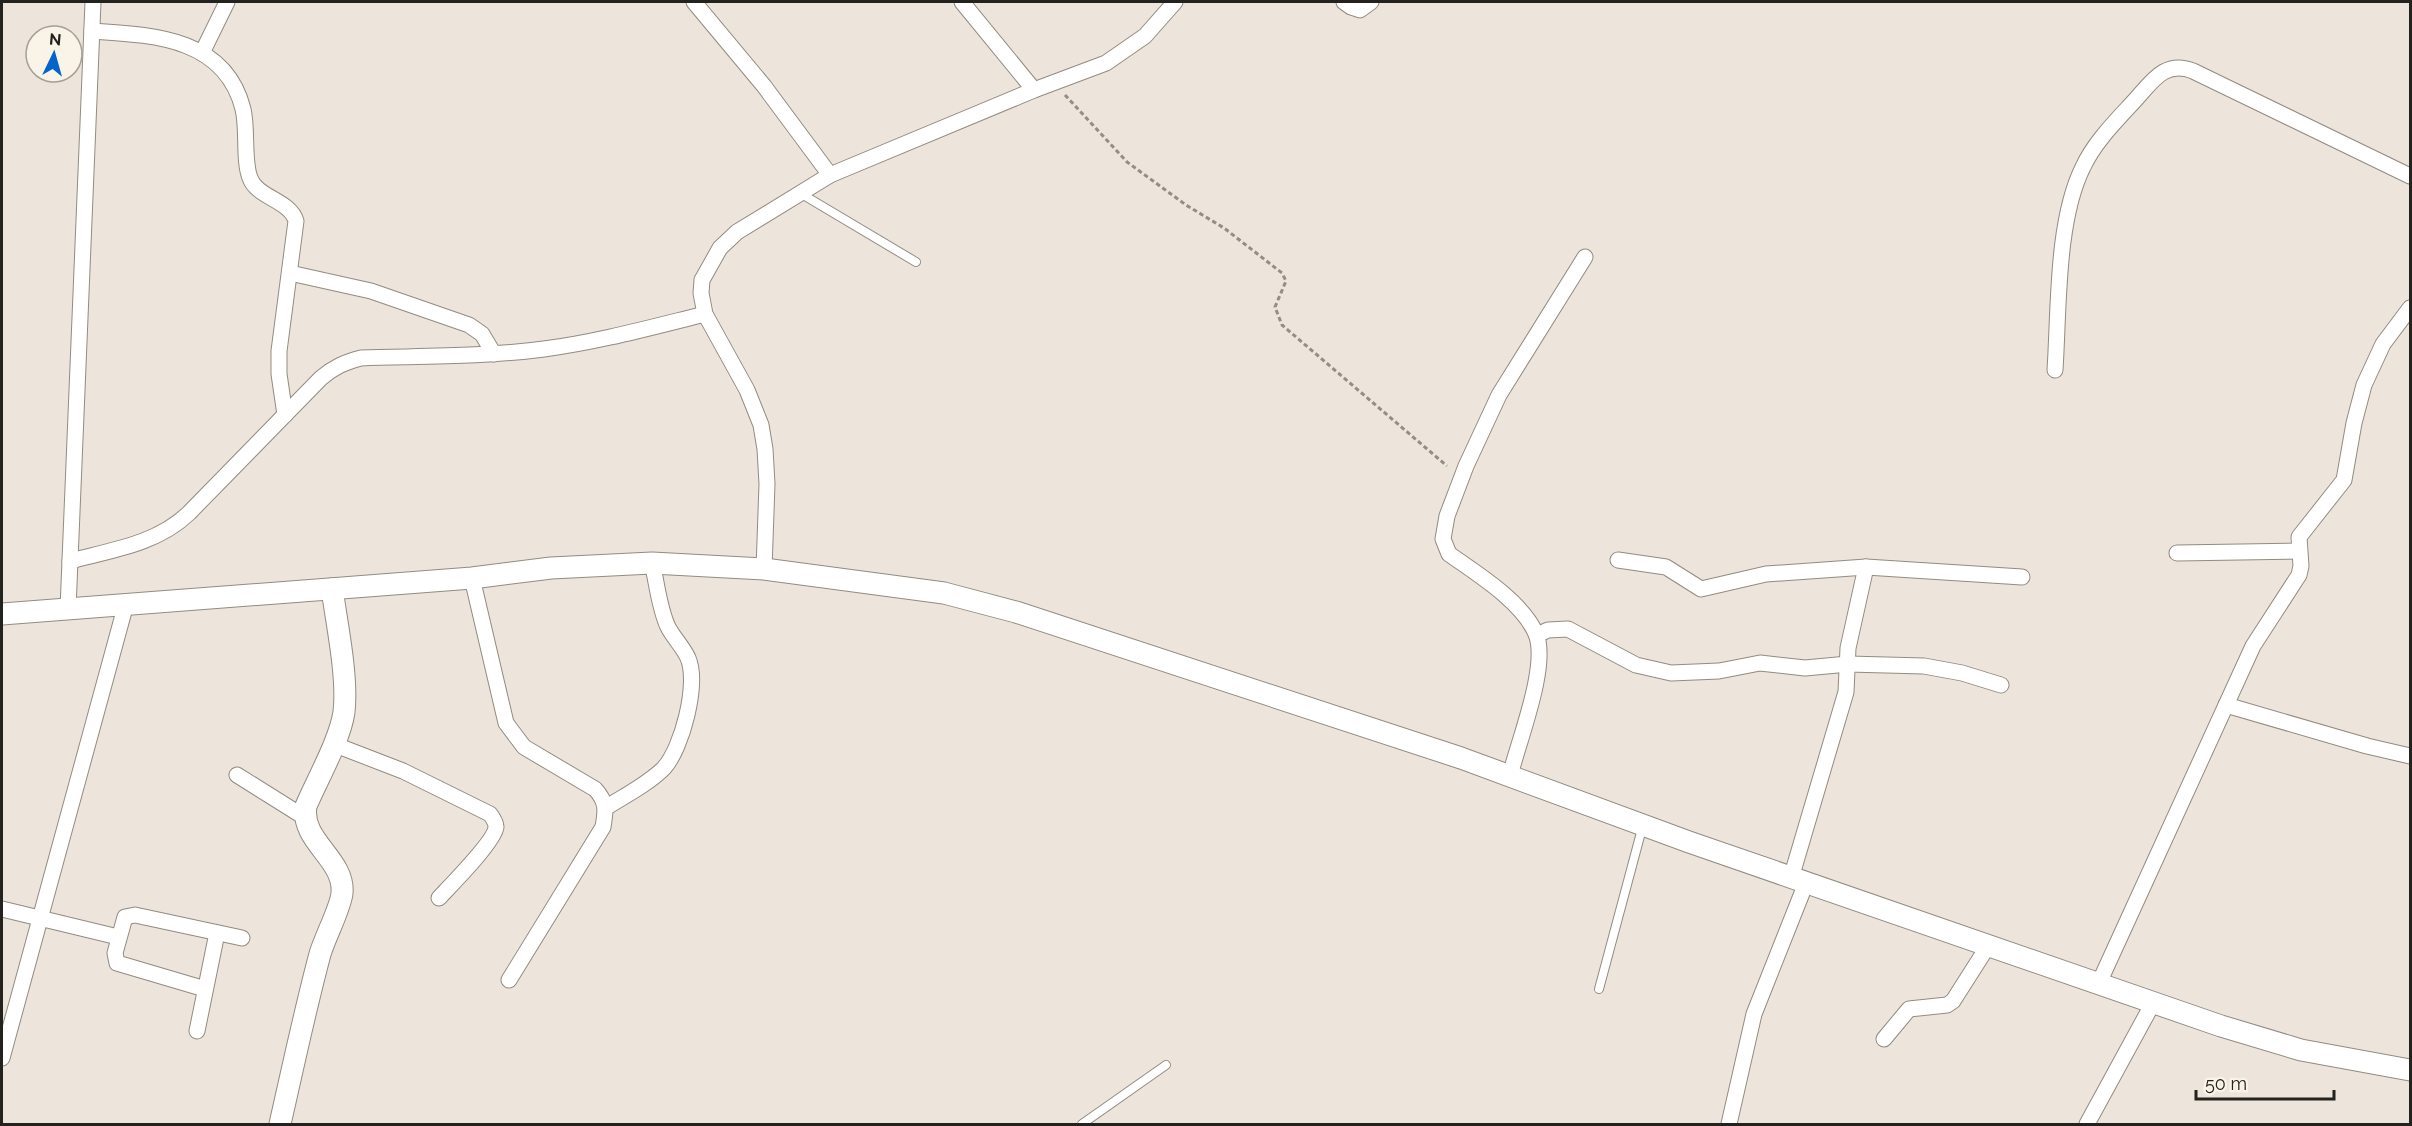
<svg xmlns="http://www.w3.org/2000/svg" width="2412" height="1126" font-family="Raleway,sans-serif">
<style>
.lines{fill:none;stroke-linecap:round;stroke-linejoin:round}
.lane-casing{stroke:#928b81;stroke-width:10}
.street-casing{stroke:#928b81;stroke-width:17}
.secondary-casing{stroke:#928b81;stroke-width:23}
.path{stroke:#928d86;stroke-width:3;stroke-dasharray:4.5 3;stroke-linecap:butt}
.lane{stroke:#fff;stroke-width:8}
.street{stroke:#fff;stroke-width:15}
.secondary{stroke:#fff;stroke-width:21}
</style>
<rect width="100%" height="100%" fill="#ede5db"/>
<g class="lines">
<g class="lane-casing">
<g id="lane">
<path d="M 800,193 L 916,262"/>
<path d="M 1599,989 L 1643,825"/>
<path d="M 1082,1124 L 1166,1065"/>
</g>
</g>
<g class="street-casing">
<g id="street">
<path d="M 694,2 L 764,86 L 830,175"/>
<path d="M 962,2 L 1034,90"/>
<path d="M 1344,2 L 1351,7 L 1360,10 L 1371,2"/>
<path d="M 92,31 C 152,35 225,37 243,109 C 248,130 243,160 250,178 C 257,198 290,200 296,221 L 279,351 L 279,374 L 285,415"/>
<path d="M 202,53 L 227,2"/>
<path d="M 290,273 L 371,291 L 469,325 L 482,334 L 494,354"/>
<path d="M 2055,370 C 2059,310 2056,221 2083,167 C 2095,141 2118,119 2137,98 C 2153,80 2166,60 2193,71 L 2410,176"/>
<path d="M 2177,553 L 2299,551"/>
<path d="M 1618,560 L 1666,567 L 1701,589 L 1766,574 L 1866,567 L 2022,577"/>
<path d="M 70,561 C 112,550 157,544 189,513 L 321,378 C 334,367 345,362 361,358 C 422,356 483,357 544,349 C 598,342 652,327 705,314"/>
<path d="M 764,569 L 767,484 L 765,449 L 761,425 L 747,390 L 705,314 L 701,293 L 702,280 L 720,248 L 737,232 L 830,175 L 1034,90 L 1106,63 L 1145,36 L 1175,2"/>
<path d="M 472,578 L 506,723 L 524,747 L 595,789 C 607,802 606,810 603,827 L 509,980"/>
<path d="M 68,609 L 93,2"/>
<path d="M 1537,635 L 1548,630 L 1568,629 L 1636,665 L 1671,673 L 1719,671 L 1760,663 L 1805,668 L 1848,664 L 1924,666 L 1962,673 L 2001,685"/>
<path d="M 2226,705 L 2367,746 L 2410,756"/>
<path d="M 333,744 L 403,771 L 490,814 C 493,818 496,822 496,827 C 495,841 450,886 439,898"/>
<path d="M 237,775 L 304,817"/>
<path d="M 1510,776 C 1518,742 1549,666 1536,634 C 1523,602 1476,573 1449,554 L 1443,539 L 1447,516 L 1466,466 L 1499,395 L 1585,257"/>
<path d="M 607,807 C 626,795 648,784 664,768 C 682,748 699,684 688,658 C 683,647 673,637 668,627 C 659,608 657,583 652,563"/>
<path d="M 1791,878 L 1846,692 L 1848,648 L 1866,567"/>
<path d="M 2,909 L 118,937"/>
<path d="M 2099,983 L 2253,646 L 2299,575 L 2301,566 L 2299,537 L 2344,480 L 2354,423 L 2364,385 L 2383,344 L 2410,308"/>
<path d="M 205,989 L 117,963 L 115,953 L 125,917 L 135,915 L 242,938"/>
<path d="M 197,1031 L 217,933"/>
<path d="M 1884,1039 L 1909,1009 L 1947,1005 L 1953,1001 L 1988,946"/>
<path d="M 2,1058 L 126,604"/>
<path d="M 1729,1124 L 1754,1014 L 1806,883"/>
<path d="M 2087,1124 L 2153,1003"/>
</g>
</g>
<g class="secondary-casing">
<g id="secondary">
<path d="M 2,614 L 472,578 L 551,568 L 652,563 L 764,569 L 944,593 L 1016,612 L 1461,758 L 1689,842 L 2221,1026 L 2301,1050 L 2410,1070"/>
<path d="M 280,1124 C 293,1067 305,1010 320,954 C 325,937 341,907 342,893 C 345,859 300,841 306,806 C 317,780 340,740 344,712 C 348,677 337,625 332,589"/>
</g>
</g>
<path class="path" d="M 1065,95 L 1127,162 L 1186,205 L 1224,228 L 1282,273 L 1286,281 L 1275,307 L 1282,325 L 1447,466"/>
<use href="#lane" class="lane"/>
<use href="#street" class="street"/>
<use href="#secondary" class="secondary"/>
</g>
<rect width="2412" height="1126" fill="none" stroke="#24221e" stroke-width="6"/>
<g transform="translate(54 54) rotate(5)"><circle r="28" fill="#faf3e8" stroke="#a49f97" stroke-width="1.5"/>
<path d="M0-4.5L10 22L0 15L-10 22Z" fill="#0563cc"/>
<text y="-9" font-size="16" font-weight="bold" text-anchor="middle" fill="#24221e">N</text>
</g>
<path d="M2196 1090v9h138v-9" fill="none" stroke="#24221e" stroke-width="3"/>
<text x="2205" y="1090" font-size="18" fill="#24221e" stroke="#faf3e8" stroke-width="4.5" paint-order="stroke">50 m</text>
</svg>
